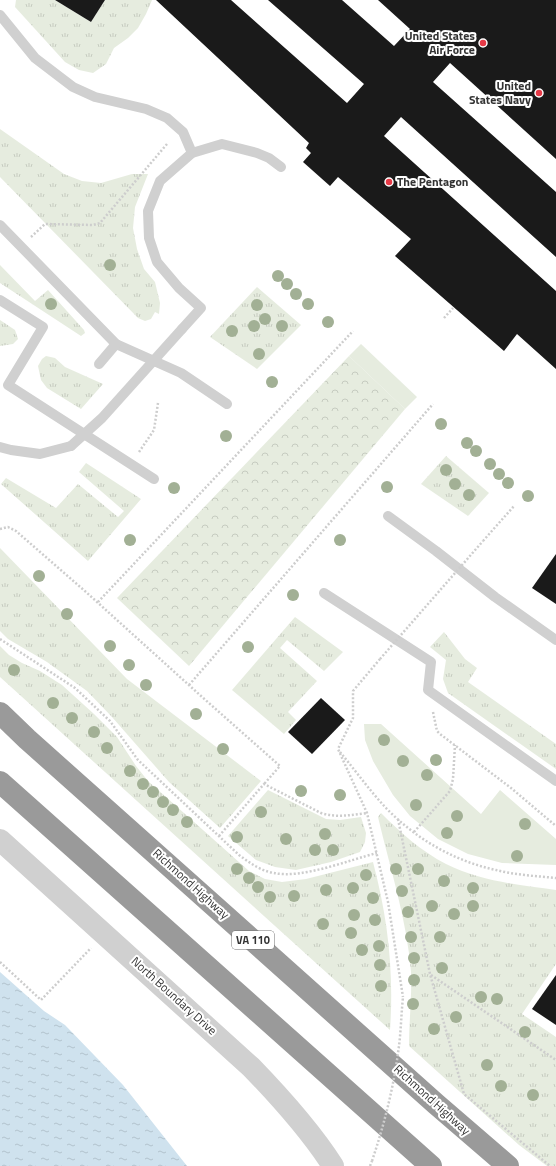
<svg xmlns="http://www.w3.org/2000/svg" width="556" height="1166" font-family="'Titillium Web',sans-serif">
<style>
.grass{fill:url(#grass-tufts)}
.park{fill:url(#park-crowns)}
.garden{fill:#e6ecdf}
.water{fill:url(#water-ripples)}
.building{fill:#1a1a1a}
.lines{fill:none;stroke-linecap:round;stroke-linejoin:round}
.path{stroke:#cdcdcd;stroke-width:2.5;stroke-dasharray:2 2;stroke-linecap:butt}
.service{stroke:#d0d0d0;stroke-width:10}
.tertiary{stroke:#d0d0d0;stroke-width:22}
.motorway{stroke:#9a9a9a;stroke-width:22}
.path-bridge{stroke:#cdcdcd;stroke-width:2.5;stroke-dasharray:2 2;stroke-linecap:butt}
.service-bridge{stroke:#d0d0d0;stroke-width:10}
.tree{fill:#a2b095}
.poi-dot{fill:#e63946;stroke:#fff;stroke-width:1.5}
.labels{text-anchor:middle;stroke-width:4;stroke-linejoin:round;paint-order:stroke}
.shield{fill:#fff;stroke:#707070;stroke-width:1}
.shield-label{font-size:11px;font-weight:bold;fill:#333}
.poi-label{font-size:12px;font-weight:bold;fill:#333;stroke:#fff;text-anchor:end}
.street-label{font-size:12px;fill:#333;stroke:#fff}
</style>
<defs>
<pattern id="grass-tufts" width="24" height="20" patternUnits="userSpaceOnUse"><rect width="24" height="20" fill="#e6ecdf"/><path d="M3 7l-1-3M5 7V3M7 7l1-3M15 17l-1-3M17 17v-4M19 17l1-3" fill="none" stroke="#c6cbc0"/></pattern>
<pattern id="park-crowns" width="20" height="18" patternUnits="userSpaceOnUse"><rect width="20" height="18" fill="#e6ecdf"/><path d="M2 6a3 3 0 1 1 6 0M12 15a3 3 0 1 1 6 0" fill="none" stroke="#c6cbc0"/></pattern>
<pattern id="water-ripples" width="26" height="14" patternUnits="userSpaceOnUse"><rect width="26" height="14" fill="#cfe2ee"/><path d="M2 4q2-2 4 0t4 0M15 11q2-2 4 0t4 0" fill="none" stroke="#b2c2cd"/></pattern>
</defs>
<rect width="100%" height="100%" fill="#fff"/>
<g class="grass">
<path d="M 16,0 L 55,0 L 91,22 L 105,0 L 152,0 L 146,14 L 138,28 L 128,38 L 114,48 L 106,64 L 93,73 L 79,70 L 65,62 L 15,7 Z"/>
<path d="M 0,129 L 64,174 L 82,181 L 101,183 L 132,174 L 148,174 L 135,207 L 133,228 L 137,249 L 144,269 L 155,282 L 160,303 L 159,314 L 155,312 L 151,319 L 145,321 L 138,318 L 0,177 Z"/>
<path d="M 0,265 L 35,301 L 48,290 L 84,330 L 85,333 L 81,336 L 0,283 Z"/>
<path d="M 257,287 L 301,325 L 257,369 L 210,337 Z"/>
<path d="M 0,320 L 15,330 L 18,339 L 13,344 L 0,346 Z"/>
<path d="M 46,356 L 55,358 L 65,367 L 103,384 L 81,409 L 47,388 L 41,380 L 38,366 L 42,359 Z"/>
<path d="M 446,456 L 489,493 L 468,516 L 421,484 Z"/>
<path d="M 86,463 L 141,499 L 88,561 L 1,484 L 6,478 L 56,508 L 78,484 L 118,517 L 124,511 L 79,472 Z"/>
<path d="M 0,548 L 127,679 L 261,781 L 220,828 L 169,782 L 112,717 L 87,691 L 47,662 L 8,639 L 0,631 Z"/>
<path d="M 295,617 L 343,652 L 324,671 L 287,640 L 280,648 L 317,681 L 288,712 L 296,720 L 284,734 L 232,690 Z"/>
<path d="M 444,632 L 465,659 L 477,668 L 468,682 L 556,744 L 556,769 L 448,693 L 443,679 L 446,660 L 430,647 Z"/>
<path d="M 0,646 L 9,655 L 22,663 L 40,671 L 62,685 L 94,714 L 117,737 L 136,766 L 148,781 L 249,871 L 265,879 L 282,882 L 306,879 L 373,862 C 388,919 394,971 390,1030 L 0,677 Z"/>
<path d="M 268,790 L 326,819 L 340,820 L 361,817 L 366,833 L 365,842 L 360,852 L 331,862 L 296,870 L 275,867 L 256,860 L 228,836 Z"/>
<path d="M 381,813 C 401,833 421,851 446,864 C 480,881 519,885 556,890 L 556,964 L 522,1014 L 556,1037 L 556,1166 L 547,1166 L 519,1145 L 409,1046 C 409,1021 412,997 411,972 C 407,920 390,868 378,817 Z"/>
</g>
<path class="park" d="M 349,356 L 405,409 L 189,666 L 117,598 Z"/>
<g class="garden">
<path d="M 361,344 L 417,397 L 405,409 L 349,356 Z"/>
<path d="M 364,724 L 381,724 L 481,814 L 500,790 L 556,839 L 556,865 L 502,863 L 468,854 L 438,839 L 410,816 L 393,795 L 373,761 L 365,740 Z"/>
</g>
<path class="water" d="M 0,972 L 44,1011 L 65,1025 L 123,1085 L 187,1166 L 0,1166 Z"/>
<g class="building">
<path d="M 55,0 L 105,0 L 91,22 Z"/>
<path d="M 156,0 L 231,0 L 347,103 L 364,84 L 268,0 L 342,0 L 394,46 L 410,29 L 378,0 L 556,0 L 556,159 L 450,63 L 433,82 L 556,192 L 556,257 L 401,117 L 384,136 L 556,291 L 556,369 L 517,334 L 504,351 L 395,256 L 411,239 L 338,177 L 330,186 L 303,162 L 311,153 L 306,148 L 309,143 Z"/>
<path d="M 556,554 L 556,604 L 532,588 Z"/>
<path d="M 321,698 L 345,720 L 312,754 L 288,732 Z"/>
<path d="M 556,975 L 556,1025 L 532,1009 Z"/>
</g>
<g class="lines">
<g class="path">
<path d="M 31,237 L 45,224 L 93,225 L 100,223 L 167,144"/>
<path d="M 444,318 L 453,308"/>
<path d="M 139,452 L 154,430 L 158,403"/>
<path d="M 0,529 L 8,527 L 16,531 L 86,592 L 201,696 L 280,766 L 264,784"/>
<path d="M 483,541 L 514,506"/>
<path d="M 98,602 L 353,331"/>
<path d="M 0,639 L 75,688 L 110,721 L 138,760 L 239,855 C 250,863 261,871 274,873 C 302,879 349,860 377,853"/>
<path d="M 380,659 L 353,691 L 353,718 L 338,749 L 367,813 L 388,902 L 403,997"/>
<path d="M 189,685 L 433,404"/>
<path d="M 433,712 L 437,731 L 440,734 L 511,788 L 556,826"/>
<path d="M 340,752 C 355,770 370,791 386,808 C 416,839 454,861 496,870 C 515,875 536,876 556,878"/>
<path d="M 398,819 L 430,974 L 464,1094 L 550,1166"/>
<path d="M 414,832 L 450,791 L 453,779 L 455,745"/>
<path d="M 219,836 L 264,784 L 321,813 C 337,818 351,815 367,813"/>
<path d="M 0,962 L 41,1000 L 91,948"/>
<path d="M 431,975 L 556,1060"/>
<path d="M 370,1166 L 372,1161"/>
</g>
<g class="service">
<path d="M 0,15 L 35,58 L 73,87 L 95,97 L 146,109 L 167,118 L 183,132 L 192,153"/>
<path d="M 0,225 L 116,344 L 181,373 L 227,404"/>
<path d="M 0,300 L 43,327 L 8,385 L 154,479"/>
<path d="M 182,329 L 201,308 L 179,288 L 157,262 L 149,238 L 148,211 L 160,181 L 192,153 L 222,144 L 257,153 L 269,158 L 281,167"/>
<path d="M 99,364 L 116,344"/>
<path d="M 0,447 L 11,450 L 40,454 L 71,446"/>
<path d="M 388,516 L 436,551 L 495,597 L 556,640"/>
<path d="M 324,593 L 431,662 L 428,690 L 556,781"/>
</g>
<path class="tertiary" d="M 0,840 L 251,1067 C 281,1098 310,1130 333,1166"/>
<g class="motorway">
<path d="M 0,713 L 27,739 L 436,1104 L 508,1166"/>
<path d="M 0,782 L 431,1166"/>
</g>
<g class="path-bridge">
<path d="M 380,659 L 483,541"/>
<path d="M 372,1161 C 384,1125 393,1090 398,1053 C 401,1034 401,1016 403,997"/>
</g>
<path class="service-bridge" d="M 71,446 L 102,418 L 182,329"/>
</g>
<g class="tree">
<circle cx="110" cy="265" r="6"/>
<circle cx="278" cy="276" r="6"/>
<circle cx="287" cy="284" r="6"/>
<circle cx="296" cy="294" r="6"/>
<circle cx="51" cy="304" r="6"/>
<circle cx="308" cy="304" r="6"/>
<circle cx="257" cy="305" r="6"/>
<circle cx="265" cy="319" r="6"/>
<circle cx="328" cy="322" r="6"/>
<circle cx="254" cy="326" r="6"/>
<circle cx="282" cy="326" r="6"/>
<circle cx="232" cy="331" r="6"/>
<circle cx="259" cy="354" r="6"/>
<circle cx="272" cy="382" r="6"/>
<circle cx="441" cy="424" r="6"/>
<circle cx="226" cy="436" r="6"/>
<circle cx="467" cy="443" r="6"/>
<circle cx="476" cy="451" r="6"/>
<circle cx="490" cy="464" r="6"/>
<circle cx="446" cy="470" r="6"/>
<circle cx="499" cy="474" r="6"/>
<circle cx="508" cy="483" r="6"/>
<circle cx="455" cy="484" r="6"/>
<circle cx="387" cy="487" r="6"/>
<circle cx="174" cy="488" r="6"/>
<circle cx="469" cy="495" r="6"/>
<circle cx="528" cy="496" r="6"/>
<circle cx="130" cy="540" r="6"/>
<circle cx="340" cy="540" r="6"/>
<circle cx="39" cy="576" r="6"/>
<circle cx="293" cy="595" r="6"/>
<circle cx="67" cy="614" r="6"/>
<circle cx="110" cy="646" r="6"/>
<circle cx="248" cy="647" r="6"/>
<circle cx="129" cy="665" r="6"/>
<circle cx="14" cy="670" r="6"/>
<circle cx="146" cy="685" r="6"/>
<circle cx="53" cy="703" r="6"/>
<circle cx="196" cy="714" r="6"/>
<circle cx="72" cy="718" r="6"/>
<circle cx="94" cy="732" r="6"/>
<circle cx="384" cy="740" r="6"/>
<circle cx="107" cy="748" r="6"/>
<circle cx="223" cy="749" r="6"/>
<circle cx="436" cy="760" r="6"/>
<circle cx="403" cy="761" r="6"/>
<circle cx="130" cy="771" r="6"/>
<circle cx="427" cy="775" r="6"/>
<circle cx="143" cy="784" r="6"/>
<circle cx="301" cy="791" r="6"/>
<circle cx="153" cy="792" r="6"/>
<circle cx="340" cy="795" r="6"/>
<circle cx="163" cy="802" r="6"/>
<circle cx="416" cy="805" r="6"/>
<circle cx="173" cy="810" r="6"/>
<circle cx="261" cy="812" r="6"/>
<circle cx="457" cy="816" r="6"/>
<circle cx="187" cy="822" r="6"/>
<circle cx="525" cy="824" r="6"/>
<circle cx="447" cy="833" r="6"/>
<circle cx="325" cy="834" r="6"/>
<circle cx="237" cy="837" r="6"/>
<circle cx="286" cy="839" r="6"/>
<circle cx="315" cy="850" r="6"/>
<circle cx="333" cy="850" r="6"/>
<circle cx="517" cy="856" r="6"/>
<circle cx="237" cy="869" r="6"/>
<circle cx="396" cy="869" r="6"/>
<circle cx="418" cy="869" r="6"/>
<circle cx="366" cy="875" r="6"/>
<circle cx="249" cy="878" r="6"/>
<circle cx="444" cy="881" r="6"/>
<circle cx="258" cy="887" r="6"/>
<circle cx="353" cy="888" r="6"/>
<circle cx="473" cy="888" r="6"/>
<circle cx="326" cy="890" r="6"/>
<circle cx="402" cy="891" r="6"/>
<circle cx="294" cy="896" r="6"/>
<circle cx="270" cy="897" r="6"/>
<circle cx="373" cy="898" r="6"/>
<circle cx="432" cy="906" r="6"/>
<circle cx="473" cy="906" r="6"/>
<circle cx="408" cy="912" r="6"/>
<circle cx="454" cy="914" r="6"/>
<circle cx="354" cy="915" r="6"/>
<circle cx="375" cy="920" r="6"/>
<circle cx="323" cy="924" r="6"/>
<circle cx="351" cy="933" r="6"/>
<circle cx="411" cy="937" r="6"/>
<circle cx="440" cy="937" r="6"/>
<circle cx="379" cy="946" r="6"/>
<circle cx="362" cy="950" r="6"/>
<circle cx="414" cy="958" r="6"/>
<circle cx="380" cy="965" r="6"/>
<circle cx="442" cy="968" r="6"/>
<circle cx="414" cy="980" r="6"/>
<circle cx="381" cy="986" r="6"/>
<circle cx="481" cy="997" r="6"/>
<circle cx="497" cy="999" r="6"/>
<circle cx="413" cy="1004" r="6"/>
<circle cx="456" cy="1017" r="6"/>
<circle cx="434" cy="1029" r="6"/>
<circle cx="525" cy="1032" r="6"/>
<circle cx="487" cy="1065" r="6"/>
<circle cx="501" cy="1086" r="6"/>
<circle cx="533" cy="1095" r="6"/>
</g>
<g class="poi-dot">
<circle cx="483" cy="43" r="4"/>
<circle cx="539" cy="93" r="4"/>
<circle cx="389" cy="182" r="4"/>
</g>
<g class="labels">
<rect class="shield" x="232" y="931" width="42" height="18" rx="3"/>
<g class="shield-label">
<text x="253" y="944">VA 110</text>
</g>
<g class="poi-label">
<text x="475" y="40">United States<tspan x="475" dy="14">Air Force</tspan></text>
<text x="531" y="90">United<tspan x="531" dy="14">States Navy</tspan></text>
<text x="397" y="186" text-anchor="start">The Pentagon</text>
</g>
<g class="street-label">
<text transform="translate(191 884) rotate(42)" y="4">Richmond Highway</text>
<text transform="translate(174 996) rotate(42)" y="4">North Boundary Drive</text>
<text transform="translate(432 1100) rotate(42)" y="4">Richmond Highway</text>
</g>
</g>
</svg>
